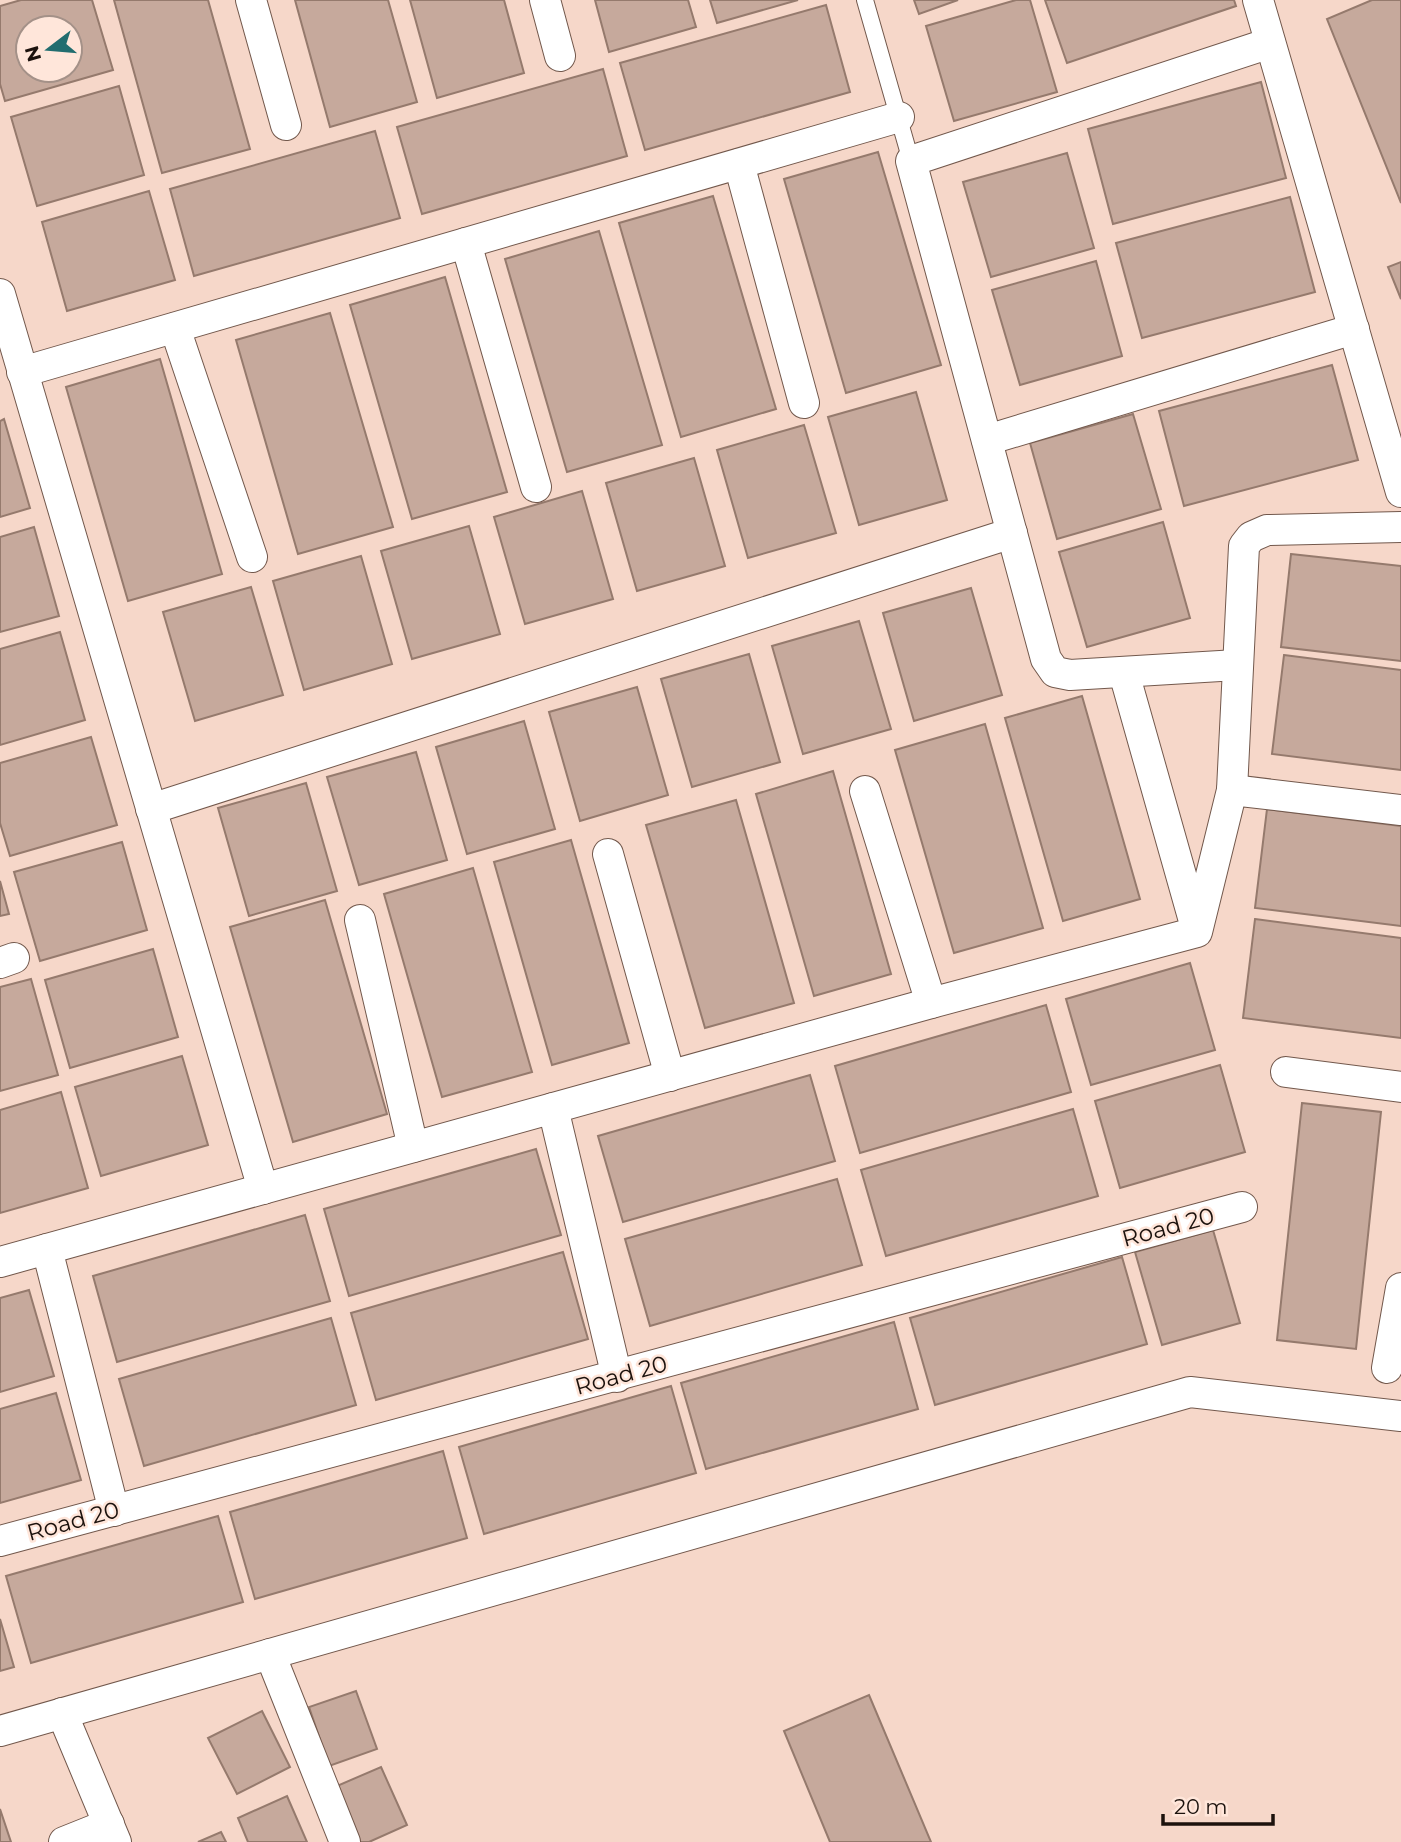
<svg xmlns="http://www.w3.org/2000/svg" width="1401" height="1842" font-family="Montserrat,sans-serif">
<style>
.building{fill:#c6a99c;stroke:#957a6d;stroke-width:2;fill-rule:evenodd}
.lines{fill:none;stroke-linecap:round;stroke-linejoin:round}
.service-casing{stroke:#72584c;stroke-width:18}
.minor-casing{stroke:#72584c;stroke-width:32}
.service{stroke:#fff;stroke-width:16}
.minor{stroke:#fff;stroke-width:30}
.labels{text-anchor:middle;stroke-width:5;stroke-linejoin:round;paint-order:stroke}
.street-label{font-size:23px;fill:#1c120d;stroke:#ffe6da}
</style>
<rect width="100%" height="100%" fill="#f6d7c9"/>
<g class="building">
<path d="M 21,0 L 92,0 L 113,70 L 5,101 L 0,84 L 0,6 ZM 28,28 L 70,28 L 70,70 L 28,70 Z"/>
<path d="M 114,0 L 208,0 L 250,149 L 162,173 Z"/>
<path d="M 295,0 L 388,0 L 417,102 L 330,127 Z"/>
<path d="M 410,0 L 504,0 L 524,73 L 437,98 Z"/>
<path d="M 595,0 L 688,0 L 696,27 L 609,52 Z"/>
<path d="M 710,0 L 798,0 L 717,23 Z"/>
<path d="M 914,0 L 958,0 L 919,14 Z"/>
<path d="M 1016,0 L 1030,0 L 1057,92 L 954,121 L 926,26 Z"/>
<path d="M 1045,0 L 1234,0 L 1236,6 L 1067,63 Z"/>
<path d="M 1372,0 L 1401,0 L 1401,203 L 1327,19 Z"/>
<path d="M 826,5 L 850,92 L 645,150 L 620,63 Z"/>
<path d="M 603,69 L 627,156 L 422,214 L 397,127 Z"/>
<path d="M 1261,82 L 1286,178 L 1113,224 L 1088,129 Z"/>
<path d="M 119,86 L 144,175 L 37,206 L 11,117 Z"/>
<path d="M 375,131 L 400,218 L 194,276 L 170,189 Z"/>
<path d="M 878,152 L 941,365 L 846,393 L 784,179 Z"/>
<path d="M 1067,153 L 1094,248 L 991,277 L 963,182 Z"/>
<path d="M 149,191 L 175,280 L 67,311 L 42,222 Z"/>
<path d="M 713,196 L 776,409 L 681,437 L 619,223 Z"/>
<path d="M 1290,197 L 1315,292 L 1142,338 L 1116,243 Z"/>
<path d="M 599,231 L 662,445 L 567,472 L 505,259 Z"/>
<path d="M 1096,261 L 1122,356 L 1020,385 L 992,290 Z"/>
<path d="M 1401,262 L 1401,299 L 1388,267 Z"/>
<path d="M 445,277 L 507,492 L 412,519 L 350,305 Z"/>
<path d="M 330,313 L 393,527 L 298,554 L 236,340 Z"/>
<path d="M 160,359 L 222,574 L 128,601 L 66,387 Z"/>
<path d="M 1332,365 L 1358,460 L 1184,506 L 1159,411 Z"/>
<path d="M 916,392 L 947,500 L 859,525 L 828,417 Z"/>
<path d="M 1133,414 L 1161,509 L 1057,539 L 1030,443 Z"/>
<path d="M 4,419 L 30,508 L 0,517 L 0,421 Z"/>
<path d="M 804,425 L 836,533 L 748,558 L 717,450 Z"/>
<path d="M 694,458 L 725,566 L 637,591 L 606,483 Z"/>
<path d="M 582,491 L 613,599 L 525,624 L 494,517 Z"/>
<path d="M 1163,522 L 1190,618 L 1087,647 L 1059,552 Z"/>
<path d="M 469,526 L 500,634 L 412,659 L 381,551 Z"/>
<path d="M 34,527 L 59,616 L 0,632 L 0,537 Z"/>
<path d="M 1291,554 L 1401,566 L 1401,661 L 1281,647 Z"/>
<path d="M 361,556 L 392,664 L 304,690 L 273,581 Z"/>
<path d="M 251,587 L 283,695 L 195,721 L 163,612 Z"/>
<path d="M 971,588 L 1002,695 L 914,721 L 883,613 Z"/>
<path d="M 859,621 L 891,729 L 803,754 L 772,646 Z"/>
<path d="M 60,632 L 85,720 L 0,745 L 0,649 Z"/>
<path d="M 749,654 L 780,762 L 692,787 L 661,679 Z"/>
<path d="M 1284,655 L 1401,670 L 1401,770 L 1272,754 Z"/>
<path d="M 637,687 L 668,795 L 580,821 L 549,712 Z"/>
<path d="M 1082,696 L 1140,899 L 1063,921 L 1005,718 Z"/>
<path d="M 524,721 L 555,829 L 467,854 L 436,747 Z"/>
<path d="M 985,724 L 1043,928 L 954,953 L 895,750 Z"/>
<path d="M 91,737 L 117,825 L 10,856 L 0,823 L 0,763 Z"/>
<path d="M 416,752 L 447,860 L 359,885 L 327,777 Z"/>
<path d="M 833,771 L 891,974 L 814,996 L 756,794 Z"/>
<path d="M 306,783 L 337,891 L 249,916 L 218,808 Z"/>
<path d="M 736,800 L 794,1003 L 705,1028 L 646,825 Z"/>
<path d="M 1267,809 L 1401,826 L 1401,926 L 1255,908 Z"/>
<path d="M 571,840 L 629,1043 L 552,1065 L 494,862 Z"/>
<path d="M 122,842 L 147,930 L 40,961 L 14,872 Z"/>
<path d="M 473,868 L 532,1072 L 442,1097 L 384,894 Z"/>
<path d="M 0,881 L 9,914 L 0,916 Z"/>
<path d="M 325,900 L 387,1114 L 293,1142 L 230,927 Z"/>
<path d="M 1255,919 L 1401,938 L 1401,1038 L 1243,1018 Z"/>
<path d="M 153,949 L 178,1037 L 70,1068 L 45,980 Z"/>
<path d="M 1190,963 L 1215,1050 L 1091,1085 L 1066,999 Z"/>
<path d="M 31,979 L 58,1075 L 0,1091 L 0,987 Z"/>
<path d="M 1046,1005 L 1071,1092 L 860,1153 L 835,1066 Z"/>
<path d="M 182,1056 L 208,1145 L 101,1176 L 75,1087 Z"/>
<path d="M 1220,1065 L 1245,1152 L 1120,1188 L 1095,1101 Z"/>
<path d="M 810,1075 L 835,1161 L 623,1222 L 598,1136 Z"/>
<path d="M 61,1092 L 88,1188 L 0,1213 L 0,1110 Z"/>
<path d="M 1302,1103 L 1381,1112 L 1356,1349 L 1277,1340 Z"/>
<path d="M 1073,1109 L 1098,1196 L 886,1256 L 861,1170 Z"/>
<path d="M 536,1149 L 561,1235 L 349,1296 L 324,1209 Z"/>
<path d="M 837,1179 L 862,1265 L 650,1326 L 625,1239 Z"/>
<path d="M 305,1215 L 330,1301 L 117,1362 L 93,1276 Z"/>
<path d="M 1213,1230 L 1240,1323 L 1162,1345 L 1135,1252 Z"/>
<path d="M 563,1252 L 588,1339 L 376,1400 L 351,1313 Z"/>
<path d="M 1122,1257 L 1147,1344 L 935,1405 L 910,1318 Z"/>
<path d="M 29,1290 L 54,1376 L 0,1392 L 0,1298 Z"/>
<path d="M 331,1318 L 356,1405 L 144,1466 L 119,1379 Z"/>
<path d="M 894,1322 L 918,1409 L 706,1469 L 681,1383 Z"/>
<path d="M 671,1386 L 696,1473 L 484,1534 L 459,1447 Z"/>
<path d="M 56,1393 L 81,1480 L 0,1503 L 0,1409 Z"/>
<path d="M 443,1451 L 467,1538 L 255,1599 L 230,1512 Z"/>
<path d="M 218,1516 L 243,1602 L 31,1663 L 6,1576 Z"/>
<path d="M 0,1619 L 14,1667 L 0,1671 Z"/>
<path d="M 356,1691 L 377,1749 L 329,1766 L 309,1707 Z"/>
<path d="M 869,1695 L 931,1842 L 830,1842 L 784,1731 Z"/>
<path d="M 262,1711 L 290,1767 L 237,1794 L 208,1738 Z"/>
<path d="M 381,1767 L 407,1825 L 369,1842 L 353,1842 L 330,1789 Z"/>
<path d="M 287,1796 L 307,1842 L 248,1842 L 238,1818 Z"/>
<path d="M 0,1809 L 11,1842 L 0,1842 Z"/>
<path d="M 221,1832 L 226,1842 L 198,1842 Z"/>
</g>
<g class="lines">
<g class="service-casing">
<path id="service" d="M 865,0 L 911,161"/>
</g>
<g class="minor-casing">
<g id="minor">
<path d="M 251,0 L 286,125"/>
<path d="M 545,0 L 560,56"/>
<path d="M 1258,0 L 1401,492"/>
<path d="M 739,164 L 804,403"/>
<path d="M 466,243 L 536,487"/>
<path d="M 0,294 L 263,1189"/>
<path d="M 175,328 L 252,557"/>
<path d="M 22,372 L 899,117"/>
<path d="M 987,440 L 1354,329"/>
<path d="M 1237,665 L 1070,675 L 1055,672 L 1046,659 L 911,161 L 1270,43"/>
<path d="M 1124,673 L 1196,928"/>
<path d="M 1232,790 L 1244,546 L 1251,537 L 1267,530 L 1401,527"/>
<path d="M 865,791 L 931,1003"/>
<path d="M 151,809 L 1012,533"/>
<path d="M 608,854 L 670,1076"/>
<path d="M 360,920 L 413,1147"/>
<path d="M 0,963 L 14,958"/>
<path d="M 1286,1072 L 1401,1087"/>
<path d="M 553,1108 L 617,1377"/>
<path d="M 47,1249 L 114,1511"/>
<path d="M 0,1262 L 931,1003 L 1197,932 L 1232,790 L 1401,810"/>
<path d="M 1387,1368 L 1401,1288"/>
<path d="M 0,1541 L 1242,1207"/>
<path d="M 270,1654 L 345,1842"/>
<path d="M 62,1713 L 116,1842"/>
<path d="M 0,1731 L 1190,1392 L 1401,1416"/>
<path d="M 64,1842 L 109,1824"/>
</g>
</g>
<use href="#service" class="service"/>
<use href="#minor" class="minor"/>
</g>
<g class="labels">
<g class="street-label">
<text transform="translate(1168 1227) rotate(-15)" y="8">Road 20</text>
<text transform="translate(621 1375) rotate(-15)" y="8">Road 20</text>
<text transform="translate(73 1521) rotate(-15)" y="8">Road 20</text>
</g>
</g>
<g transform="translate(49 49) rotate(254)"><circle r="33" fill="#ffe6da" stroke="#a49188" stroke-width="2"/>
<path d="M0-5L12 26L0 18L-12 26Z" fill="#226d6f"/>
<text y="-10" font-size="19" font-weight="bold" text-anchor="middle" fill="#1c120d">N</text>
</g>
<path d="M1163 1814v10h110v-10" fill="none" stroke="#1c120d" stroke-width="3.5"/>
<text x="1174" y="1814" font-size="21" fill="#1c120d" stroke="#ffe6da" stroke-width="5" paint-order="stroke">20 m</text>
</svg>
